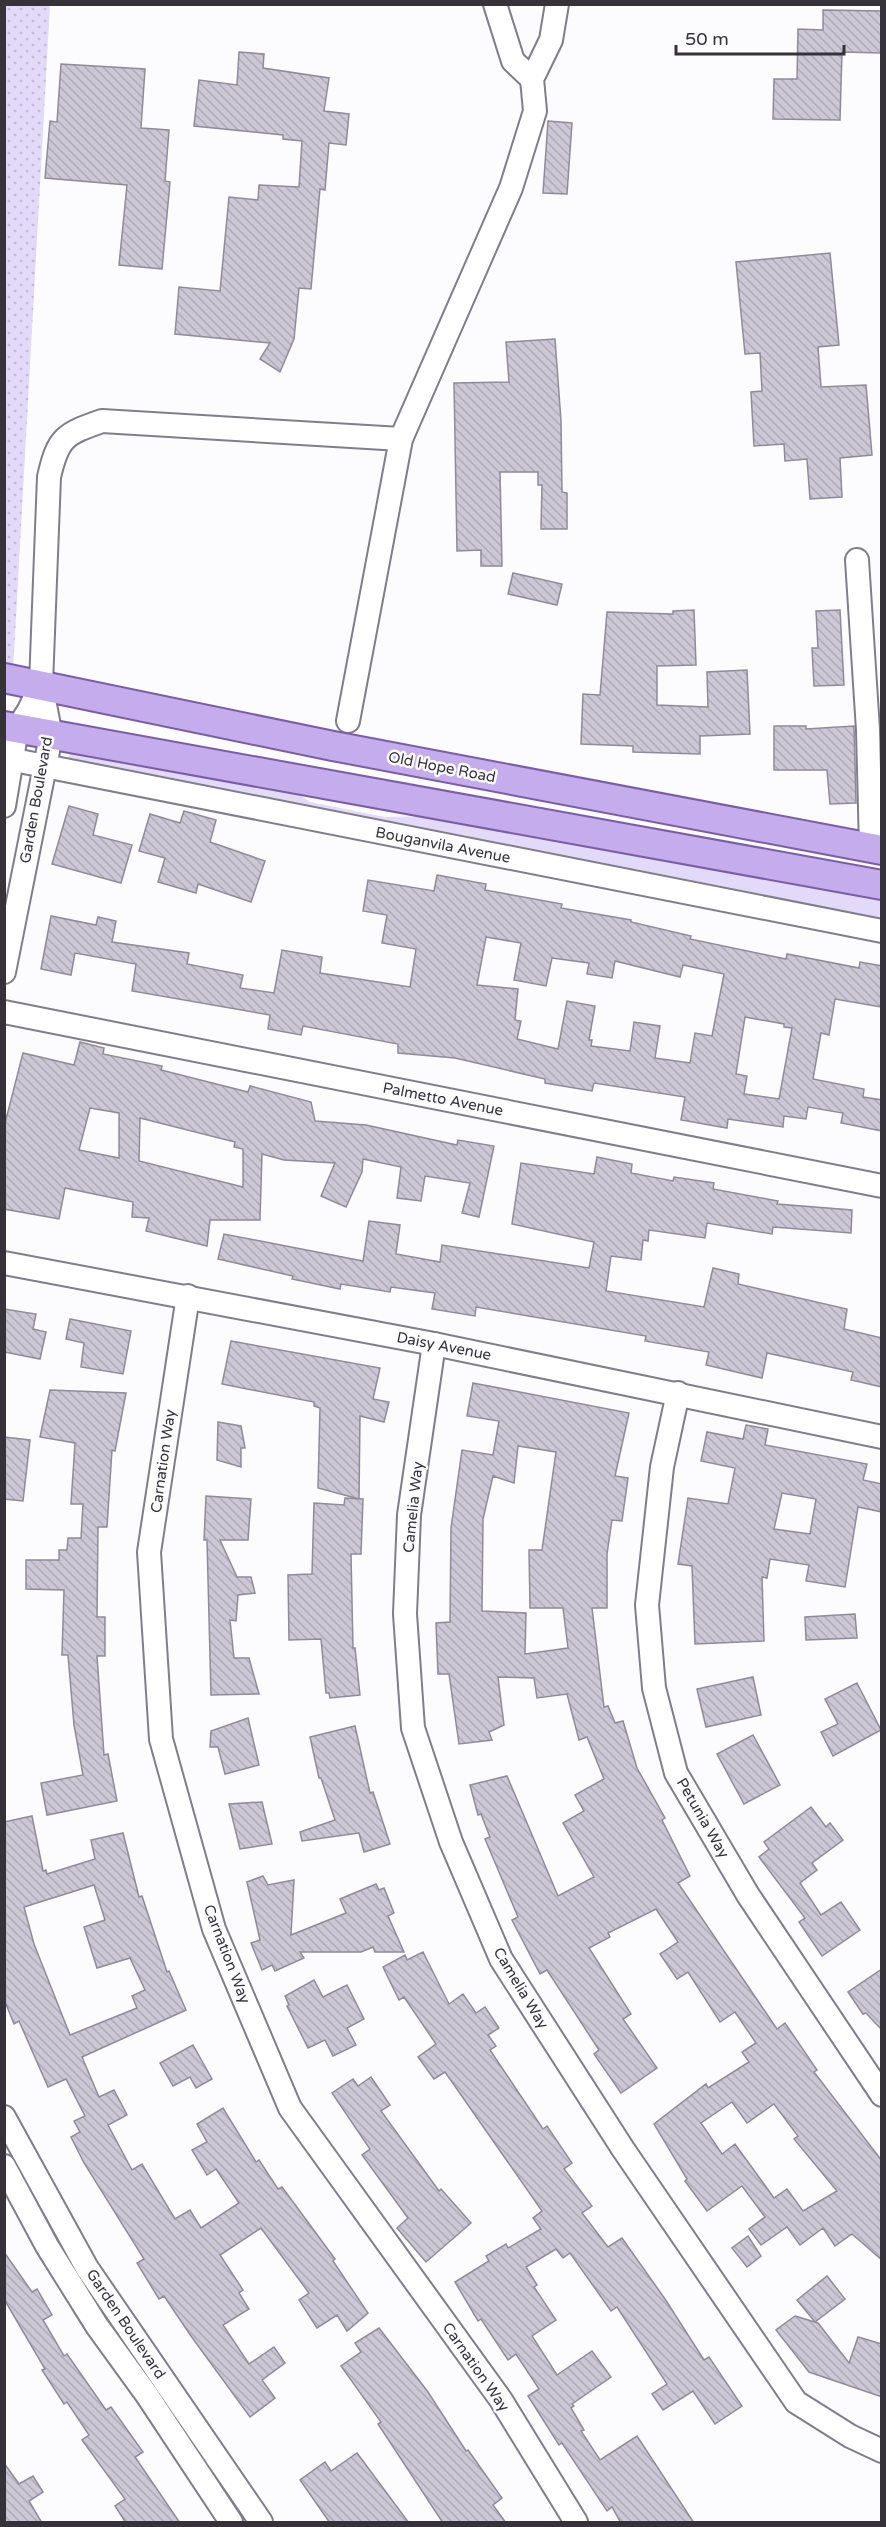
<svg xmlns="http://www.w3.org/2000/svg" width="886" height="2527" font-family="'Varela Round',sans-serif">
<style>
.grass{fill:#e3d9f8}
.garden{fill:url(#garden-dots)}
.building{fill:url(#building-back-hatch);stroke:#8f8b99;stroke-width:1.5;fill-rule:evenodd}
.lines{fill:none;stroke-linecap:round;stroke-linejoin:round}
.minor-casing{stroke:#817d8b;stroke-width:26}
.major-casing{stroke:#795ea6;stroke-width:32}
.minor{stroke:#fff;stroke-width:22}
.major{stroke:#c5acec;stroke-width:28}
.labels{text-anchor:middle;stroke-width:5;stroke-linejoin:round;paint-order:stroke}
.street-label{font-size:15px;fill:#353339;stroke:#fcfbfe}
</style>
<defs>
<pattern id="garden-dots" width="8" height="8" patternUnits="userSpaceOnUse" patternTransform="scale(1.5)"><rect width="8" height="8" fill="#e3d9f8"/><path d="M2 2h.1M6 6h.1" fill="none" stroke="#c3bbd5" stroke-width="1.8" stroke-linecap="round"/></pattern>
<pattern id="building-back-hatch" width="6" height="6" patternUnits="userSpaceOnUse" patternTransform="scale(1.5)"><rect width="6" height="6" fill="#cbc7d5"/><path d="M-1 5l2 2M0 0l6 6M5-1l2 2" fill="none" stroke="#afabb8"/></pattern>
</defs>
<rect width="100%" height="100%" fill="#fcfbfe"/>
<path class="grass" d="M 74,746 L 289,788 L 310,802 L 385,817 L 444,816 L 881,900 L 881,920 L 67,760 Z"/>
<path class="garden" d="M 4,5 L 50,5 L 13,671 L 4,670 Z"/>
<g class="building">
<path d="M 823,10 L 882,11 L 882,53 L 842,52 L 840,120 L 773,119 L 774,79 L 797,79 L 798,29 L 823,30 Z"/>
<path d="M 239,52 L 264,54 L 263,68 L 329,78 L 324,111 L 349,114 L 346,145 L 329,143 L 325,190 L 320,189 L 311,289 L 299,288 L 294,339 L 280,372 L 260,359 L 270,343 L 175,334 L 179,287 L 220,291 L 229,197 L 258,200 L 259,185 L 299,187 L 302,141 L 283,139 L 283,135 L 194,126 L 199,80 L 237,85 Z"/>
<path d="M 61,64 L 145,69 L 141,128 L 169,130 L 165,181 L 170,182 L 162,269 L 119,265 L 127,185 L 45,178 L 50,121 L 57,122 Z"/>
<path d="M 548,121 L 572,123 L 567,194 L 543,193 Z"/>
<path d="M 830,253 L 839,345 L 818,347 L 821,387 L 866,385 L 872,455 L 840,458 L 842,497 L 810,499 L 807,459 L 785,461 L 784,444 L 754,446 L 751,392 L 762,391 L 760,353 L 745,354 L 736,262 Z"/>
<path d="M 555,339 L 561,421 L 562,492 L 567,493 L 567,529 L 541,529 L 542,485 L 538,485 L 538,472 L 500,472 L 502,566 L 481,566 L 481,550 L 457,551 L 454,383 L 509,382 L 506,342 Z"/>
<path d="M 513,573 L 562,584 L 557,605 L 508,594 Z"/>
<path d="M 694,610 L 696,665 L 657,666 L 657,705 L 708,707 L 707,672 L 747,670 L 750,734 L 700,736 L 700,754 L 633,752 L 633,746 L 581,744 L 583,694 L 600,695 L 607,612 L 673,614 L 673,611 Z"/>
<path d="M 840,610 L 844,685 L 814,686 L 812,648 L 818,648 L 816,611 Z"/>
<path d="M 774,726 L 806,726 L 806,729 L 854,726 L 856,803 L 830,804 L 827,770 L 774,770 Z"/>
<path d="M 69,806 L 98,814 L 93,835 L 132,845 L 121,883 L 52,864 Z"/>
<path d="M 184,811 L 216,820 L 210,842 L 265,861 L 251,902 L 198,884 L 196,893 L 158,882 L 165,858 L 139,851 L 150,814 L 180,823 Z"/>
<path d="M 437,875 L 486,884 L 485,890 L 562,904 L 561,908 L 631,920 L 631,922 L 691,936 L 690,939 L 786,959 L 787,954 L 859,968 L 860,962 L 882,966 L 882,1007 L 835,999 L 829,1035 L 821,1033 L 813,1079 L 864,1089 L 863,1097 L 882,1100 L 882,1131 L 841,1123 L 843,1113 L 808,1107 L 806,1119 L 784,1116 L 783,1127 L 728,1119 L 727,1128 L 681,1120 L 685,1097 L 594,1083 L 592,1091 L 545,1083 L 545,1079 L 455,1058 L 398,1053 L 398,1044 L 303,1026 L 301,1035 L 268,1029 L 270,1015 L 132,991 L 136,964 L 75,953 L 71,975 L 41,969 L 51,916 L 96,925 L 98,917 L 116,921 L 112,942 L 189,953 L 187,964 L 243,975 L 240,988 L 274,993 L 282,950 L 322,957 L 320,973 L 410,987 L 416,949 L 382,943 L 387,915 L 363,911 L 368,880 L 434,891 ZM 486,937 L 521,943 L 514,980 L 546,986 L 552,958 L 589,963 L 587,974 L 612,978 L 615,961 L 680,977 L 683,965 L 724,974 L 712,1036 L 695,1033 L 690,1063 L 655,1058 L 660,1026 L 634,1022 L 630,1051 L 591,1046 L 592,1040 L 589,1040 L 595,1006 L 567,1001 L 558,1049 L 517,1039 L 521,1021 L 515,1020 L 518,989 L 477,985 ZM 745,1017 L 784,1024 L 784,1027 L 792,1028 L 779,1099 L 744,1094 L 747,1076 L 736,1074 Z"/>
<path d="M 80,1042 L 104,1048 L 103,1054 L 162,1066 L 161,1070 L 248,1092 L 250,1086 L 311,1102 L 315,1121 L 366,1125 L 457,1145 L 458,1140 L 494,1146 L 479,1217 L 462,1213 L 470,1183 L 425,1176 L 421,1201 L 397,1198 L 401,1167 L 363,1159 L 362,1172 L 346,1207 L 321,1196 L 335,1163 L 284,1160 L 262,1154 L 260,1220 L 210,1220 L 207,1246 L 146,1231 L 149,1218 L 132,1217 L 133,1202 L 65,1188 L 59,1219 L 4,1209 L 4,1127 L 23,1053 L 74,1065 ZM 90,1108 L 119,1113 L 119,1158 L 79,1150 ZM 140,1118 L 235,1142 L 234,1147 L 243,1149 L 243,1187 L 139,1161 Z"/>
<path d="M 597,1157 L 632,1164 L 631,1173 L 673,1181 L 674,1177 L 714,1183 L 713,1189 L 778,1201 L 777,1204 L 852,1210 L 851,1233 L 773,1227 L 772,1234 L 707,1223 L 705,1238 L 649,1230 L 648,1241 L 643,1240 L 641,1260 L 611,1256 L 606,1291 L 704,1307 L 713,1268 L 739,1274 L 738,1284 L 847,1309 L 844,1329 L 882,1338 L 882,1387 L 851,1380 L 853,1372 L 767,1353 L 762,1378 L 706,1365 L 709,1352 L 645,1341 L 646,1336 L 476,1307 L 475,1316 L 432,1309 L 435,1293 L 391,1287 L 390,1292 L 341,1284 L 340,1289 L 292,1279 L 293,1276 L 218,1259 L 224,1234 L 363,1261 L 369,1221 L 400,1225 L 396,1254 L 440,1262 L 442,1245 L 589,1268 L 594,1242 L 512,1224 L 521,1163 L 594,1174 Z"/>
<path d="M 4,1309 L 36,1314 L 33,1329 L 46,1332 L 40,1359 L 4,1352 Z"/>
<path d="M 70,1319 L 131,1331 L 123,1374 L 81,1367 L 84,1343 L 66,1339 Z"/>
<path d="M 231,1341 L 380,1368 L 373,1399 L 389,1402 L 384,1422 L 360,1416 L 359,1499 L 318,1488 L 320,1408 L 314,1406 L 314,1402 L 222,1384 Z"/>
<path d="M 473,1383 L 629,1413 L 615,1476 L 628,1478 L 622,1521 L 612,1520 L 607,1554 L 607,1608 L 592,1608 L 604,1707 L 608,1706 L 615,1723 L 623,1721 L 637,1768 L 665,1818 L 662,1820 L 690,1876 L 678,1883 L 777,2029 L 785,2023 L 817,2070 L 814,2072 L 882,2161 L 882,2260 L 852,2234 L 835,2246 L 823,2228 L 800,2245 L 787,2227 L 761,2245 L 749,2229 L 765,2217 L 742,2186 L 707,2211 L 685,2181 L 687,2179 L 654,2124 L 706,2084 L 708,2088 L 749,2062 L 742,2052 L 756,2043 L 735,2012 L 720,2022 L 688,1972 L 677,1979 L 660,1954 L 678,1942 L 656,1909 L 608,1933 L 610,1937 L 589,1948 L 631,2014 L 623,2019 L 657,2068 L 621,2093 L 594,2054 L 599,2050 L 547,1970 L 540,1974 L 512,1920 L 518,1917 L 485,1839 L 490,1837 L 481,1814 L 478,1815 L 470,1785 L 507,1776 L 558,1896 L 594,1877 L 563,1823 L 584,1811 L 575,1795 L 604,1779 L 587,1737 L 579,1740 L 567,1694 L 537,1698 L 534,1678 L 498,1677 L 504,1725 L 489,1732 L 492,1740 L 459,1744 L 449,1674 L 438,1674 L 436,1623 L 450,1622 L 451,1528 L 462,1450 L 493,1455 L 499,1421 L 467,1416 ZM 518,1446 L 556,1452 L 542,1550 L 529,1550 L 530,1608 L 563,1608 L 568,1648 L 525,1654 L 526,1613 L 482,1611 L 483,1519 L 493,1476 L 514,1483 ZM 732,2102 L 747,2123 L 774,2104 L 798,2136 L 794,2139 L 837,2191 L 803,2211 L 787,2189 L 774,2198 L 735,2144 L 722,2154 L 701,2123 Z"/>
<path d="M 50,1390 L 126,1393 L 115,1451 L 112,1450 L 107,1527 L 98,1527 L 97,1617 L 105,1617 L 105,1656 L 97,1656 L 104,1755 L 108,1754 L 117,1801 L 47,1815 L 41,1783 L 83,1775 L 74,1725 L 68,1655 L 62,1655 L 64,1590 L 26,1589 L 26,1560 L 59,1560 L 59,1550 L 67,1550 L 68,1538 L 81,1538 L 83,1504 L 71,1504 L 75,1443 L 40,1437 Z"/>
<path d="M 218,1422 L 241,1426 L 245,1448 L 241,1448 L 241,1467 L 217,1460 Z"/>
<path d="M 746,1425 L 768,1429 L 765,1445 L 867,1464 L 863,1480 L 882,1484 L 882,1512 L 858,1507 L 845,1587 L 806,1581 L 809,1565 L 770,1559 L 767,1578 L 762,1577 L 764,1641 L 695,1644 L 692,1566 L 678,1564 L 688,1498 L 728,1504 L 735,1468 L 701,1461 L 707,1432 L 743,1439 ZM 782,1493 L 816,1499 L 810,1534 L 774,1529 Z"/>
<path d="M 4,1437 L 30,1440 L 23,1501 L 4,1499 Z"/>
<path d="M 206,1496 L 251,1499 L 248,1540 L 220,1540 L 237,1577 L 251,1577 L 255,1593 L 238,1595 L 236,1621 L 230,1620 L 234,1658 L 249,1658 L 259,1694 L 211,1695 L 207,1540 L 204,1540 Z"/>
<path d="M 345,1498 L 363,1499 L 361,1554 L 351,1554 L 353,1648 L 355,1648 L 360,1695 L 330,1698 L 329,1693 L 326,1693 L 321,1639 L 289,1640 L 288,1575 L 312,1574 L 314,1503 L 344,1505 Z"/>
<path d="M 855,1614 L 857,1638 L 806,1640 L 805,1617 Z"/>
<path d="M 753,1677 L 761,1715 L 706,1727 L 697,1689 Z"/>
<path d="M 857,1683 L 881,1730 L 833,1756 L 821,1732 L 838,1724 L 825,1699 Z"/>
<path d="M 248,1718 L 259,1765 L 225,1774 L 218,1747 L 210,1747 L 211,1731 Z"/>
<path d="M 355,1726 L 370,1793 L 373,1792 L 390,1844 L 364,1852 L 359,1833 L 302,1841 L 300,1832 L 335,1820 L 321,1778 L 319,1778 L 310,1737 Z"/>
<path d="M 753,1735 L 780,1785 L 744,1804 L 717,1754 Z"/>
<path d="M 262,1802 L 272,1844 L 240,1849 L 229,1804 Z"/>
<path d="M 811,1807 L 826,1827 L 830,1823 L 843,1840 L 812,1863 L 817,1870 L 800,1883 L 821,1915 L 841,1902 L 860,1930 L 822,1956 L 799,1922 L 805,1918 L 759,1857 L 769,1849 L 764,1842 Z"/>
<path d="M 32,1816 L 43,1871 L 46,1870 L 47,1874 L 95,1859 L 91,1840 L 123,1833 L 139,1897 L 142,1896 L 167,1972 L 169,1971 L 186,2010 L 82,2057 L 99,2097 L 114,2090 L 127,2115 L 108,2125 L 132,2170 L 142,2164 L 175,2219 L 190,2210 L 201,2228 L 239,2203 L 216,2169 L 207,2175 L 192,2150 L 207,2142 L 197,2124 L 223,2108 L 256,2162 L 259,2160 L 278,2189 L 282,2187 L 335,2259 L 333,2261 L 368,2313 L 347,2331 L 337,2315 L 317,2328 L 299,2300 L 309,2293 L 261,2228 L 220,2255 L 243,2290 L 239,2293 L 249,2309 L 223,2325 L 249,2364 L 274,2347 L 285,2363 L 262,2380 L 275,2398 L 250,2417 L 191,2336 L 164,2296 L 159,2299 L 137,2263 L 144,2259 L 84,2163 L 71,2137 L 80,2132 L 74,2121 L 85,2116 L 66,2079 L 48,2087 L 19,2021 L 14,2024 L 4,1999 L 4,1822 ZM 94,1885 L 105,1920 L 84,1927 L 97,1968 L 130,1958 L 145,1990 L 132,1996 L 137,2008 L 70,2035 L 34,1944 L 24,1907 Z"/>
<path d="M 263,1876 L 268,1885 L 294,1880 L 291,1935 L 346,1913 L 340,1899 L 376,1884 L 379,1890 L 384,1888 L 394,1913 L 388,1916 L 404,1952 L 375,1952 L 373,1947 L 361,1952 L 300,1952 L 304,1958 L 275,1971 L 272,1965 L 262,1970 L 251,1943 L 260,1940 L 247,1882 Z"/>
<path d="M 423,1952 L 449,2004 L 463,1994 L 476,2013 L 485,2007 L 499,2028 L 488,2035 L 496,2046 L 490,2050 L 543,2129 L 547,2126 L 572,2163 L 564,2169 L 592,2206 L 582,2213 L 608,2247 L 622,2238 L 665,2299 L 704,2360 L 709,2357 L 742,2406 L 715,2424 L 693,2391 L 663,2410 L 652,2394 L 667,2384 L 617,2307 L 611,2311 L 570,2253 L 563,2258 L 556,2249 L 526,2267 L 537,2285 L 534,2287 L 556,2320 L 532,2336 L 557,2375 L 592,2351 L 611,2377 L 572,2404 L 574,2406 L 571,2408 L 584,2430 L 581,2431 L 600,2460 L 637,2436 L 694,2523 L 621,2523 L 612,2507 L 607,2511 L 562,2443 L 559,2445 L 528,2396 L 539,2389 L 516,2354 L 508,2360 L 481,2319 L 478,2321 L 455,2282 L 489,2261 L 486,2256 L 506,2244 L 508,2248 L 541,2229 L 533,2218 L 542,2211 L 445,2072 L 434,2079 L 418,2057 L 436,2044 L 404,1997 L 399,2000 L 383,1967 L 405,1955 L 407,1960 Z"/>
<path d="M 882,1969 L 882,2030 L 866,2013 L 863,2014 L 848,1992 Z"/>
<path d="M 314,1980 L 323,1997 L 347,1985 L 364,2019 L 347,2028 L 356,2045 L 333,2056 L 325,2040 L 308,2048 L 287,2006 L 289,2005 L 285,1996 Z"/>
<path d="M 193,2045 L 212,2079 L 196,2088 L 190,2077 L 173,2086 L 160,2063 Z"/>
<path d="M 371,2077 L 390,2105 L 381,2111 L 439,2191 L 441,2189 L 471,2223 L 426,2262 L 397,2228 L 408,2218 L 362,2155 L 370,2149 L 332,2093 L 353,2079 L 358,2086 Z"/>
<path d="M 748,2236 L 761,2256 L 747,2267 L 732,2248 Z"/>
<path d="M 4,2252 L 32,2292 L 37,2289 L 52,2315 L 43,2320 L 64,2356 L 67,2354 L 106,2410 L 111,2407 L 143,2452 L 135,2457 L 180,2523 L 126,2523 L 115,2506 L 125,2499 L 82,2440 L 89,2435 L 67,2402 L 64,2404 L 42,2370 L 45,2369 L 4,2299 Z"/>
<path d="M 827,2276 L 845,2299 L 815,2322 L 797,2300 Z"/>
<path d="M 795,2316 L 818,2323 L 849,2363 L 858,2337 L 882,2344 L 882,2397 L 809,2372 L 776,2330 Z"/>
<path d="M 379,2328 L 428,2392 L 466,2451 L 468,2450 L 502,2498 L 493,2505 L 506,2523 L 443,2523 L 378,2424 L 381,2422 L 341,2366 L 361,2352 L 355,2343 Z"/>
<path d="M 357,2453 L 409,2523 L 330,2523 L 300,2480 L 325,2462 L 331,2471 Z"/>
<path d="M 4,2463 L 19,2484 L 33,2476 L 43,2492 L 29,2501 L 42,2523 L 4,2523 Z"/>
</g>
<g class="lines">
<g class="minor-casing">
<g id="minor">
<path d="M 495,4 L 513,61 L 532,79"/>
<path d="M 857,560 L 868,730 L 871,848"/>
<path d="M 348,721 L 401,439 L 511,188 L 535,111 L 532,79 L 551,40 L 557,4"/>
<path d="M 4,758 L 882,931"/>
<path d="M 4,806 L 17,729 L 29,710 L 41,684"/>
<path d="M 4,972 L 51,736 L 41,684 L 49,477 C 58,437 65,434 102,421 L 401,439"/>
<path d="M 4,1012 L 882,1186"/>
<path d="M 4,1263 L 434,1344 L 882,1437"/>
<path d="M 188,1296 L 149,1552 L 161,1739 L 214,1929 L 290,2108 L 501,2400 L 576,2522"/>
<path d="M 434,1344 L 409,1515 L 405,1614 L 413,1728 L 451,1842 L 501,1959 L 623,2149 L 796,2402 L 850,2436 L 882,2451"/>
<path d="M 678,1393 L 662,1467 L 647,1605 L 654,1688 L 676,1773 L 748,1895 L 882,2095"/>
<path d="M 4,2117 L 87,2268 L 261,2522"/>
<path d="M 4,2166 L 47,2246 L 97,2326 L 147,2395 L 231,2522"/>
</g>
</g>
<g class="major-casing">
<g id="major">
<path d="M 4,678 L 333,746 L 882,850"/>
<path d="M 4,726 L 882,885"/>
</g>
</g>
<use href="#minor" class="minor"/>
<use href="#major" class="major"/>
</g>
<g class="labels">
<g class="street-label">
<text transform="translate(442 767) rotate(11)" y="5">Old Hope Road</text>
<text transform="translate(36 800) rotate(-80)" y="5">Garden Boulevard</text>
<text transform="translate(443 845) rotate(11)" y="5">Bouganvila Avenue</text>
<text transform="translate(443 1099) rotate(11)" y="5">Palmetto Avenue</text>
<text transform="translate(444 1346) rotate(11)" y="5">Daisy Avenue</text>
<text transform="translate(163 1461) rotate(-82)" y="5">Carnation Way</text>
<text transform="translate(413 1507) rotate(-84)" y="5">Camelia Way</text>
<text transform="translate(703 1818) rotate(60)" y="5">Petunia Way</text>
<text transform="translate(227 1954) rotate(69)" y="5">Carnation Way</text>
<text transform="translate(521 1988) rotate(59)" y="5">Camelia Way</text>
<text transform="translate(126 2324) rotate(56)" y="5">Garden Boulevard</text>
<text transform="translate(476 2367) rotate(55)" y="5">Carnation Way</text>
</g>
</g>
<rect width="886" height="2527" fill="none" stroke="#353339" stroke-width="12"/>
<path d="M676 45v9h168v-9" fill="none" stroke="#353339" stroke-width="3"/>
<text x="685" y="45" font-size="18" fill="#353339" stroke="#fcfbfe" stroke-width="4.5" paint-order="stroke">50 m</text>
</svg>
